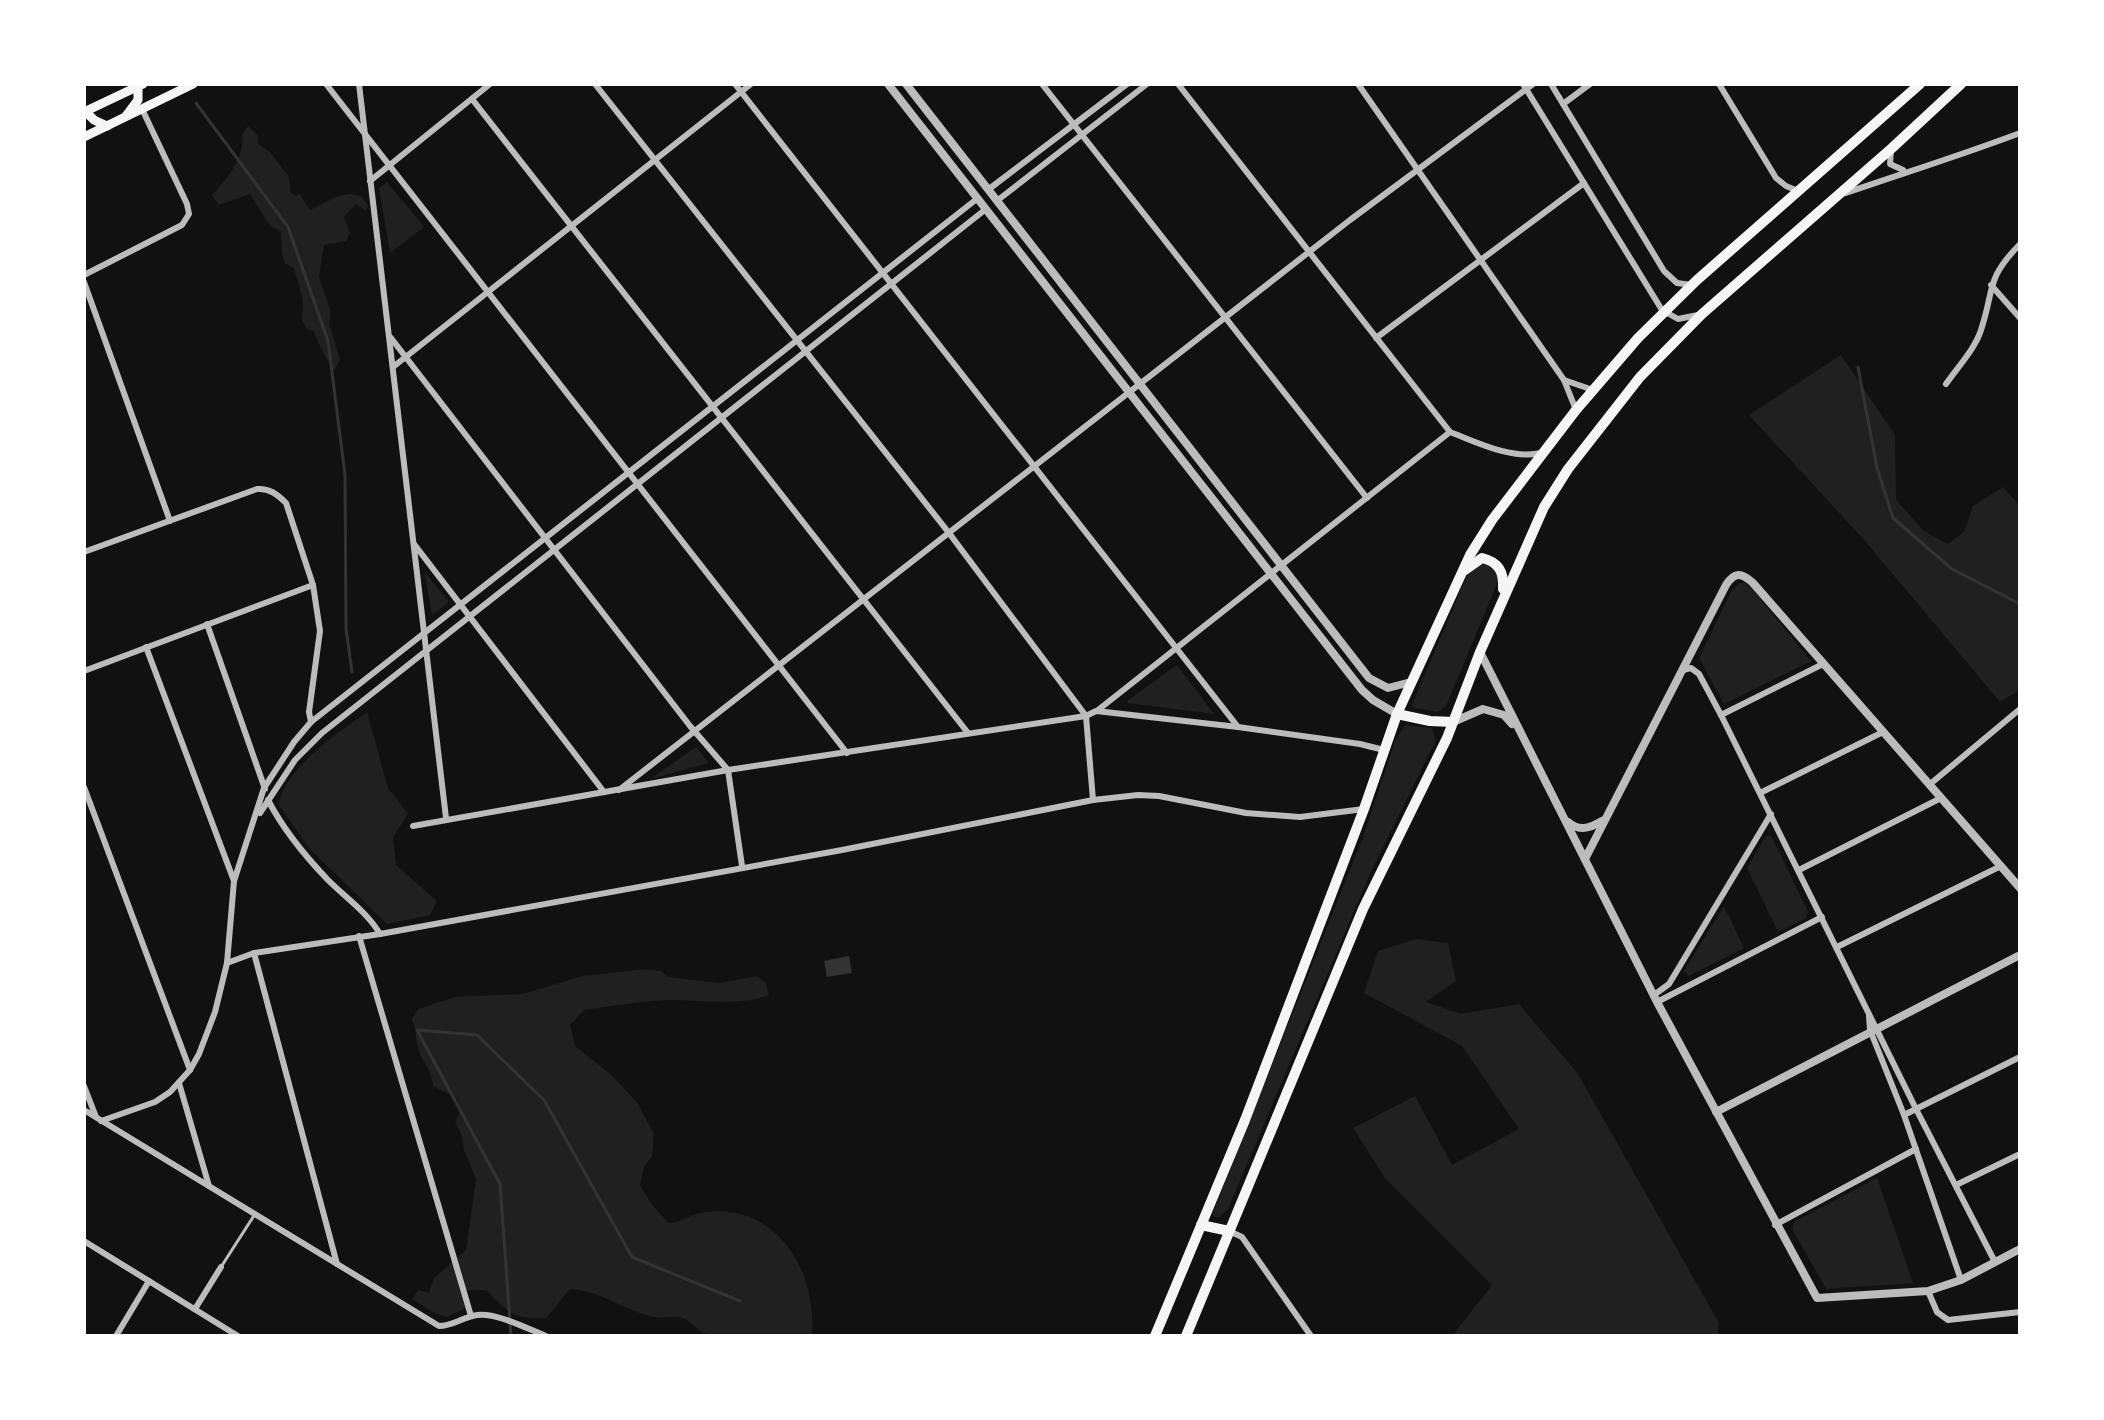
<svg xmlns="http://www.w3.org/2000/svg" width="2104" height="1420" font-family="'Noto Sans',sans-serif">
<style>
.green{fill:#202020}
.water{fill:#333}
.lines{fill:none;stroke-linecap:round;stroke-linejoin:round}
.stream{stroke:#333;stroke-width:3}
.service{stroke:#bcbcbc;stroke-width:3}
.minor{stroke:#bcbcbc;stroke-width:6}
.tertiary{stroke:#bcbcbc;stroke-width:8}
.secondary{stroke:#f5f5f5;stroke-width:9}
.primary{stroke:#f5f5f5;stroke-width:10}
</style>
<rect width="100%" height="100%" fill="#111"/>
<g class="green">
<path d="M 248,126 L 258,136 L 258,144 L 270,152 L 289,177 L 291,193 L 297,196 L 299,193 L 310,210 C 329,201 356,181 368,206 L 366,211 L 356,204 L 344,217 L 350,233 L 346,241 L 324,245 L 319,277 L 331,312 L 329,323 L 340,360 L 334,371 C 328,360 316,342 314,331 L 308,330 L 302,321 L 303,301 L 294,268 L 286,264 L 282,254 L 281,231 L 270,226 L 250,194 L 219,205 L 212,195 C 227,179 245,158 242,135 Z"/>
<path d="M 387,182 L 424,227 L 390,253 L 379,188 Z"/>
<path d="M 1841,355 L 1895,435 L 1896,500 L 1924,531 L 1948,544 L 1964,532 L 1973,506 L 2003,487 L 2020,506 L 2020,690 L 2000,702 L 1866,542 L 1749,415 Z"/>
<path d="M 1478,563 L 1485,563 L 1496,569 L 1499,579 L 1446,706 L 1438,712 L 1411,707 L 1469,571 Z"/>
<path d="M 424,571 L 449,602 L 432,615 Z"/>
<path d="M 1739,583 L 1745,583 L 1753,590 L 1811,661 L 1724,704 L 1699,658 L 1732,590 Z"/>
<path d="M 1177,665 L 1214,714 L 1127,703 L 1128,700 Z"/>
<path d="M 367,712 L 388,788 L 408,814 L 393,837 L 396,865 L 437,901 L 430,915 L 387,924 L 309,848 L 279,805 C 283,769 339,732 367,712 Z"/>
<path d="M 1405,725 L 1432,728 L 1436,740 L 1369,876 L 1228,1209 L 1218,1218 L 1212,1215 L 1362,840 L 1395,741 Z"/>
<path d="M 696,747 L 709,763 L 650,779 Z"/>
<path d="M 1771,835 L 1808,912 L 1805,919 L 1778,932 L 1747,868 L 1766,836 Z"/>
<path d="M 1724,906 L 1744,948 L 1689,976 L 1684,971 Z"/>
<path d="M 1416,939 L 1448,943 L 1456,981 L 1426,1002 L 1461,1014 L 1519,1004 L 1578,1074 L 1719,1323 L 1717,1336 L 1452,1336 L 1492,1285 L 1385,1178 L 1353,1128 L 1415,1096 L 1452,1165 L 1519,1129 L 1462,1046 L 1364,993 L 1378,951 Z"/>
<path d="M 646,969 L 661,971 L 668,977 L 719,983 L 757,976 L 766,983 L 769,995 C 736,1007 699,999 664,1000 C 638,1002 610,1006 584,1010 L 570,1025 L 575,1046 L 608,1072 L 637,1102 L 654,1134 L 652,1156 L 644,1167 L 640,1185 L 652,1205 L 669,1223 C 681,1222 692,1214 705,1212 C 778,1203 817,1272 812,1336 L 712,1336 C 696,1331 696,1325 685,1319 C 675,1314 664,1319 654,1317 C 625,1311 600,1290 570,1289 L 546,1318 C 513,1320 507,1311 486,1290 L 462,1290 L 466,1308 L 447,1317 L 434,1313 L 412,1299 L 419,1290 L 429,1293 L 434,1278 L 466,1250 L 476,1179 L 464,1150 L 461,1133 L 455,1123 L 461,1109 L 456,1097 L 433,1086 C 432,1069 420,1060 417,1044 C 415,1034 417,1030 412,1019 L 418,1009 L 456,997 L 523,994 L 583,976 Z"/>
<path d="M 1877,1178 L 1913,1283 L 1826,1289 L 1795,1234 L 1792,1229 L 1794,1222 Z"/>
</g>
<path class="water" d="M 849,956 L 852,973 L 827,977 L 824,961 Z"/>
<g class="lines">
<g class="stream">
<path d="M 196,103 L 288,227 L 328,341 L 345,475 L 346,628 L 352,672"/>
<path d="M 1858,367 L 1877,468 L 1893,518 L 1952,569 L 2020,604"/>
<path d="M 417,1030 L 477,1035 L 544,1100 L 632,1257 L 740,1301"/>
<path d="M 417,1030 L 500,1184 L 511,1336"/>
</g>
<path class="service" d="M 221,1267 L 255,1214"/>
<g class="minor">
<path d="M 326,84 L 847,753"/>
<path d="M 359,84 L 446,818"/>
<path d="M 595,84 L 949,533 L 1086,716 L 1093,800"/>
<path d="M 735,84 L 1238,727"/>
<path d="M 1042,84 L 1367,498"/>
<path d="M 1178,84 L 1450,432 C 1476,442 1512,460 1541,453"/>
<path d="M 1358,84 L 1564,380"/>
<path d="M 1523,84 L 1662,310 L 1678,319 L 1698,315"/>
<path d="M 1551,84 L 1664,271 L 1677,283 L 1692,285"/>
<path d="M 1719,84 L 1776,178 L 1786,186 L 1798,191"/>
<path d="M 472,99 L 968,733"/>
<path d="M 1563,104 L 1590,84"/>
<path d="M 1891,151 L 1890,164 L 1903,170"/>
<path d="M 370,181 L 490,84"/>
<path d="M 989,189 L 1127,84"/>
<path d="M 1846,193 C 1904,173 1962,155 2020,133"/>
<path d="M 998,200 L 1147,84"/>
<path d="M 84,275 L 182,225 L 189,214 L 187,204 L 142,109"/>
<path d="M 84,282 L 170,521"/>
<path d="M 1991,285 L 2020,318"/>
<path d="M 391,338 L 690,726 L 728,770 L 742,866"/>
<path d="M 1376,338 L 1584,183"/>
<path d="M 393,367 L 751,84"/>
<path d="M 1946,384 C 1957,368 1975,349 1981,330 C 1995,288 1985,280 2020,244"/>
<path d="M 1576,410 L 1564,380 L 1593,390"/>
<path d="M 414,544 L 604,792"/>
<path d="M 84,552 L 257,489 C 269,488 277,494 286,503 L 313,585 L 320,631 L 309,712 L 311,722"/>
<path d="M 207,624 L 265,789"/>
<path d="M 146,647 L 234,881"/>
<path d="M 1683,670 L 1691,668 L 1699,674 L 1721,715 L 1916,1109 L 1995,1262"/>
<path d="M 84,671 L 313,585"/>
<path d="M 1098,710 L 1450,432"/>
<path d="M 1721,715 L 1823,664"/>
<path d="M 1929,785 L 2020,709"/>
<path d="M 84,787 L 190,1070"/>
<path d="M 619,790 L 1350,220 L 1533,84"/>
<path d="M 1760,793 L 1883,732"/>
<path d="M 268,800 C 283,829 305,856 328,880 C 346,898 367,912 380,934"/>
<path d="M 260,813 L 295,760 L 322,733 L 986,209"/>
<path d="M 413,826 L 728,770 L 1086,716 L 1096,711 L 1238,727 L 1360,744 L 1384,750"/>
<path d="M 1799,870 L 1941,798"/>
<path d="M 359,936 L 471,1316"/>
<path d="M 1837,947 L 2001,866"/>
<path d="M 254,953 L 337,1264"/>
<path d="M 227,963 L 254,953 L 380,934 L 842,850 L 1093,800 L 1138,795 L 1159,796 L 1246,813 L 1300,817 L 1364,809"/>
<path d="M 1654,995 L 1669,984 L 1771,814"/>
<path d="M 1657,1002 L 1822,917"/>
<path d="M 1869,1016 L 1870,1030 L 1904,1115 L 1961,1280"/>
<path d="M 179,1083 L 209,1186"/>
<path d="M 84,1086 L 96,1117"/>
<path d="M 84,1110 L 439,1326 C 453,1326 463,1317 477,1315 C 495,1312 528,1329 546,1336"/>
<path d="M 1904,1115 L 2020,1057"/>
<path d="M 101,1121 L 155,1102 L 170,1092 L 190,1070 L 199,1054 L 215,1012 L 227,963 L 234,881 L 264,788 L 294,742 L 311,722 L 978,198"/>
<path d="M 1956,1185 L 2020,1154"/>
<path d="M 1775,1225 L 1916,1149"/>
<path d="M 1229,1231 L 1242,1237 L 1311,1336"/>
<path d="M 84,1241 L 238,1336"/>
<path d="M 1928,1291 L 1937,1312 L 1948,1320 L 2020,1312"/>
<path d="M 195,1309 L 221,1267"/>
<path d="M 116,1336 L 149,1281"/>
</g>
<g class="tertiary">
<path d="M 888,84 L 1362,690 L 1373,700 L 1397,714"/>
<path d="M 906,84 L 1369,678 L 1388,688 L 1411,682"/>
<path d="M 1480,652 L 1657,1002 L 1817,1298 L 1928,1291 L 1961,1280 L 2020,1249"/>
<path d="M 1453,722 L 1483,709 L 1504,715 L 1512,724"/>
<path d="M 1568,822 C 1579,832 1590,828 1602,821"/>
<path d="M 1585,859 L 1726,585 C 1735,571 1742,573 1753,583 L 2020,888"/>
<path d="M 1716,1112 L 2020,955"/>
</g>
<g class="secondary">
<path d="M 85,111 L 94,120 L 107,126"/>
<path d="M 84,112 L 143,84"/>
<path d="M 126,116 L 138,100 L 138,87"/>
<path d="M 84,137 L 193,84"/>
</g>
<g class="primary">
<path d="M 1465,570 L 1482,558 C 1499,562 1504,572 1503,589"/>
<path d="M 1397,714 L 1430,721 L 1453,722"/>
<path d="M 1201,1225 L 1229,1231"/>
<path d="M 1155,1336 L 1245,1120 L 1364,809 L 1397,714 L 1470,555 L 1492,520 L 1576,410 L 1638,338 L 1697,280 L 1920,84"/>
<path d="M 1186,1336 L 1363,909 L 1447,738 L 1480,652 L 1544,507 L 1568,469 L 1640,377 L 1702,314 L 1892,148 L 1961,84"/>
</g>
</g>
<rect width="2104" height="1420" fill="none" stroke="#ffffff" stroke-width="172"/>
</svg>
